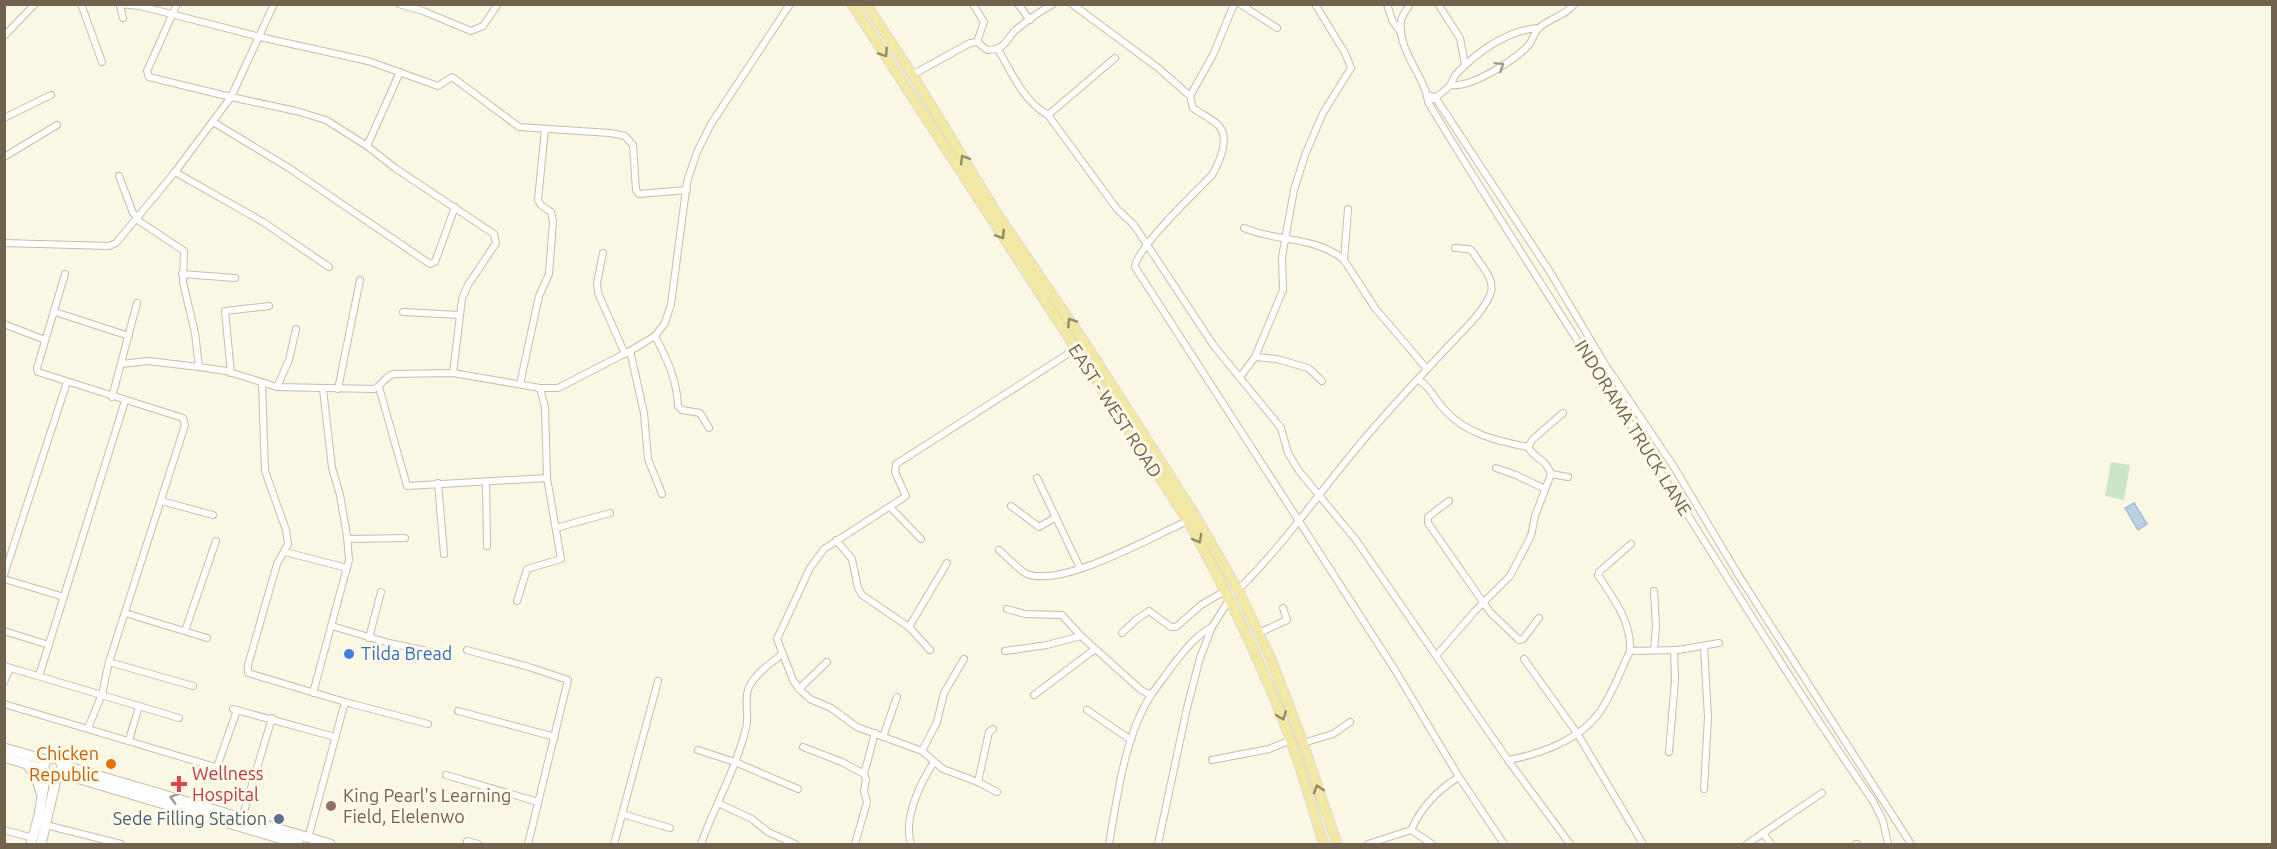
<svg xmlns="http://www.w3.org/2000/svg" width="2277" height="849" font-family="Ubuntu,sans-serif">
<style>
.green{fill:#cae6c4}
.water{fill:#bbd2e1;stroke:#a2bfd2;stroke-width:1.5}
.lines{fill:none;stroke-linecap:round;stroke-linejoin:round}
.minor-casing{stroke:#c7beaa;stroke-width:8}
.secondary-casing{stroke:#c8bda6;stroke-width:11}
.primary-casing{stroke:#ddd9d4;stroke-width:11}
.minor{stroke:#fff;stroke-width:6}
.secondary{stroke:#fff;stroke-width:9}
.primary{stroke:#f3e8a3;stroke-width:9}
.oneway{stroke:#978a66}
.oneway2{stroke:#a2998b}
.shop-dot{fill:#3f7fe0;stroke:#fdfaea;stroke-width:2}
.food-dot{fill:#e8710a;stroke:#fdfaea;stroke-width:2}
.health-dot{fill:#e0444e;stroke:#fdfaea;stroke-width:2}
.education-dot{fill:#8d6e63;stroke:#fdfaea;stroke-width:2}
.service-dot{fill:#5c6f8a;stroke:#fdfaea;stroke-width:2}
.labels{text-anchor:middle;stroke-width:6;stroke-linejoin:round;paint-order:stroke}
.street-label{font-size:18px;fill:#70624c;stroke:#fdfaea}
.shop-label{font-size:18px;fill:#366cbe;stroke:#fdfaea;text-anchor:start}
.food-label{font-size:18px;fill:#c56008;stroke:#fdfaea;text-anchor:end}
.health-label{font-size:18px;fill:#be3a42;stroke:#fdfaea;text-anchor:start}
.education-label{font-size:18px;fill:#785e54;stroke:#fdfaea;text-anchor:start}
.service-label{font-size:18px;fill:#4e5e75;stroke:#fdfaea;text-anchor:end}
</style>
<rect width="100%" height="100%" fill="#faf7e4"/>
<path class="green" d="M 2111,462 L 2130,465 L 2124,500 L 2105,496 Z"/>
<path class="water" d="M 2134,503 L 2147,524 L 2138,530 L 2125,508 Z"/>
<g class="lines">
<g class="minor-casing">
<g id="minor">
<path d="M 81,4 L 102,62"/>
<path d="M 119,4 L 140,6 L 260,37 L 368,61 L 438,86 L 452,77 L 519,127 L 610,133 L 625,136 L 633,145 L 636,190 L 639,194 L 687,190"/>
<path d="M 177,4 L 147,71 L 149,77 L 231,97 L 296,111 L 326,120 L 367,146 L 395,168 L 494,234 L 496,243 L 468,285 L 462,299 L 453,373"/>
<path d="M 399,4 L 423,11 L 471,31 L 483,26 L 498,4"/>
<path d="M 973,4 L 984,22 L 977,42"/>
<path d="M 1018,4 L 1030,20"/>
<path d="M 1072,4 L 1157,67 L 1190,96 L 1193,108 C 1201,114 1211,118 1218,125 C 1231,137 1219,163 1212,175 C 1196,192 1136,248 1135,267 L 1395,670 L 1459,777 L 1504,844"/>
<path d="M 1240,4 L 1277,28"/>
<path d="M 1387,4 L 1392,20 L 1401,33"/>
<path d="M 1410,4 C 1407,9 1402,15 1401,21 C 1397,51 1425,75 1428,102 C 1506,232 1589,357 1669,485 C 1736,591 1801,698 1873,801 L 1883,821 L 1888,844"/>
<path d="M 1438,4 L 1460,38 L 1465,65"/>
<path d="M 120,6 L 123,18"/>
<path d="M 4,36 L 35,4"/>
<path d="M 998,49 C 1011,72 1024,102 1048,115 L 1115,58"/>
<path d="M 912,75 L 970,43 L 977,42 L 987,50 C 1008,49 1004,40 1017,29 C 1027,20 1041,11 1053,4"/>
<path d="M 1451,85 C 1471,88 1511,62 1526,48 C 1532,43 1533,34 1539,28 C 1549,18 1566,16 1574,4"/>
<path d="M 1427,95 L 1435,97 L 1550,272 L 1606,366 L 1674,467 L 1739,576 L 1911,844"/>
<path d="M 1190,96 L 1213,55 L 1234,4"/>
<path d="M 1433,99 C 1439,95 1448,89 1451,84 C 1453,79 1454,76 1458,72 C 1479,51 1508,30 1539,28"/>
<path d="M 1048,115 L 1117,209 L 1134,225 L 1214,346 L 1281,428 L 1288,453 L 1299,471 L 1356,540 L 1508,760 L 1570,844"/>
<path d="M 4,118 L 51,95"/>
<path d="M 213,122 L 289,168 L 430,264 L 435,262 L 455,207"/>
<path d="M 367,146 L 400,72"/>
<path d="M 4,157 L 57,125"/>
<path d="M 175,172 L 263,222 L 329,267"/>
<path d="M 119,176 L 133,213 L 138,217"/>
<path d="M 136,219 L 184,251 L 183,282 L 195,333 L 199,367 L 226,371 L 277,387 L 374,389 C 383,385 384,376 394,374 L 453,373 L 540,388 L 558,388 L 630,351 L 655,336 L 665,323 L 671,304 L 687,182 L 697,152 L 711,124 L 790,4"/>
<path d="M 1244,228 C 1276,242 1316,236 1344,260 L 1375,308 L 1427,369"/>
<path d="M 4,243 L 109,246 L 116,243 L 175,172 L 231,97 L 274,4"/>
<path d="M 603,253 L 597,283 L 598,293 L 625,354"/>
<path d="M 1344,260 L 1348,209"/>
<path d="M 65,274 L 37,368 L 38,372 L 183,418 L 185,425 L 109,662 L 102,694 L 88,728"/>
<path d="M 182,274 L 235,278"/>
<path d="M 55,312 L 129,336"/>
<path d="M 403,312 L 459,315"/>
<path d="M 4,324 L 45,340"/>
<path d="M 655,336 C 667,359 677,380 678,406 L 682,410 L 700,413 L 709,428"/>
<path d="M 630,351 L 644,413 L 648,459 L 662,494"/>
<path d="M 1255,357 L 1277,359 L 1308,368 L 1322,381"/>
<path d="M 122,364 L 148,361 L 199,367"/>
<path d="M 231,373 L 225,311 L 269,306"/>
<path d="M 1240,377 L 1255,357 L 1283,290 L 1282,257 L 1294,190 L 1305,155 L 1323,113 L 1351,68 L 1345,53 L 1315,4"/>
<path d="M 1419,380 C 1432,389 1433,397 1443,408 C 1465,434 1497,441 1528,447 C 1535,460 1545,457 1551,474 L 1535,516 L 1531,536 L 1510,576 L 1474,612 L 1437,655"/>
<path d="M 262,383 L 265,471 L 286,530 L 288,544 L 277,564 L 248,665 L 248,673 L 345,702 L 428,724"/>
<path d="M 520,384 L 539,296 L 549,274 L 553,221 L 551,212 L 541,205 L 538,200 L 545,129"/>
<path d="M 277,387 L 289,360 L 296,329"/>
<path d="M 379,387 L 407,486 L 547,478"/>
<path d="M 338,389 L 360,280"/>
<path d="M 112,397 L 137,303"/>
<path d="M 1528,447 L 1533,439 L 1563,413"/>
<path d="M 1496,468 L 1516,475 L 1545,489"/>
<path d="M 1551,474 L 1568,477"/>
<path d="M 1037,478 L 1080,568"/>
<path d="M 486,482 L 487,546"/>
<path d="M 438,483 L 444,554"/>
<path d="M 161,501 L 213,515"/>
<path d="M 1449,501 L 1428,517 L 1428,523 L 1490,612 L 1519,640 L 1523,639 L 1539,618"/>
<path d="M 1011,506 L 1039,527 L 1056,517"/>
<path d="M 890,507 L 921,539"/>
<path d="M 556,528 L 610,513"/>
<path d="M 348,539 L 405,538"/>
<path d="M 836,540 L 852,559 L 858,588 L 862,595 L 909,627 L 930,650"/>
<path d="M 999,550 C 1006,556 1020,571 1027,574 C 1064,588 1152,536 1188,521"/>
<path d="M 285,552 L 347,568"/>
<path d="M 4,575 L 67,382"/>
<path d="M 4,579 L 64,597"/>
<path d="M 1238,590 C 1288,541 1326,482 1372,430 C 1395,403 1419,378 1443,352 C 1457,336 1485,312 1491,292 C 1495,277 1479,264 1473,252 L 1469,249 L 1455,248"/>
<path d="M 1654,591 L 1656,627 L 1654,649"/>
<path d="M 517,601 L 527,569 L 561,559 L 547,478 L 545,407 L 540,388"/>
<path d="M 1007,609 L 1025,614 L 1062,615 L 1081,636 L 1141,690 L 1151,695"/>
<path d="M 125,613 L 207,638"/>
<path d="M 332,626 L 389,643 L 437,653"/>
<path d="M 909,627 L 947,563"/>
<path d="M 4,631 L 49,645"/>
<path d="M 185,631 L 216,541"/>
<path d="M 1122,633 L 1137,619 L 1149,611 L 1171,627 L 1176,627 L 1201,605 L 1225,591"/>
<path d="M 1259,633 L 1287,620 L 1283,608"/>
<path d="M 369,638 L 381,592"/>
<path d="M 467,650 L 529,667 L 568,680 L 528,844"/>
<path d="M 1005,651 L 1047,645 L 1081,636"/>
<path d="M 1630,651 L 1678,650 L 1719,643"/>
<path d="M 1524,659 L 1577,733 L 1643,844"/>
<path d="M 109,662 L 193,686"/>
<path d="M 4,666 L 179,718"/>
<path d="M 39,676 L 125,401"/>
<path d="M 4,682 L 10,668"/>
<path d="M 799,689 L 827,662"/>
<path d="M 313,693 L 349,560 L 347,536 L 340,495 L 332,468 L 323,389"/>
<path d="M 1034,695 L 1095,649"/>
<path d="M 4,704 L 252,778"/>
<path d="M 233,709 L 335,737"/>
<path d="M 1087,710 L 1131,740"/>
<path d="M 458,711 L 555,737"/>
<path d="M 883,737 L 897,697"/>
<path d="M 129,740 L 139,706"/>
<path d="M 1303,743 L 1333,734 L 1350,722"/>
<path d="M 803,747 L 842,762 L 864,774"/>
<path d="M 698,750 L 735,762 L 798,789"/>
<path d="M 922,751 L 937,722 L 944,693 L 964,659"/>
<path d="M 1669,752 L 1675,680 L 1674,650"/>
<path d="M 1212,760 L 1269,749 L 1291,740"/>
<path d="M 1508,760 C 1541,754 1582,739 1601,710 C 1613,692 1621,670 1630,651 C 1632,622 1613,598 1598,575 L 1599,572 L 1631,544"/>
<path d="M 217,767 L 237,710"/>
<path d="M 446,775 L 538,802"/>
<path d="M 978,782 L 989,732 L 993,729"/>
<path d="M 1704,789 L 1708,717 L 1704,646"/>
<path d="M 997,792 L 978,782 L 943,769 L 922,751 L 857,727 L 831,708 L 810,699 L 799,689 L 793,680 L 777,639 L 810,568 L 824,549 L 906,496 L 895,472 L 896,464 L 1085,343"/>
<path d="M 718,803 L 752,819 L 768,832 L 795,844"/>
<path d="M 622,814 L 670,828"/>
<path d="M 242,818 L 272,718"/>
<path d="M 46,825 L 121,844"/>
<path d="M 4,830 L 33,838"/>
<path d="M 1411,830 L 1432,844"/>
<path d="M 1763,833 L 1771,844"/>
<path d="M 308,838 L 345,702"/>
<path d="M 467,841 L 478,844"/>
<path d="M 614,844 L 658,681"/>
<path d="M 701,844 C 715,805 736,769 746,728 C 750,714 743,701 749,687 C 756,673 770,664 782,654"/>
<path d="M 855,844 L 867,802 L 864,791 L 866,779 L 864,774 L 875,733"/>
<path d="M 911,844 C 903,819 920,783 934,762"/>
<path d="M 1109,844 C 1117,797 1125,735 1151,695 C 1158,685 1166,675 1173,665 C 1185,650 1195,636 1212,627"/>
<path d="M 1158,844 L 1187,708 L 1200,658 L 1212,627 L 1229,600"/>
<path d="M 1368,844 L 1411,830 C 1422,806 1437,790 1459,777"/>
<path d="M 1747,844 L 1822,793"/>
<path d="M 1856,844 L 1857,844"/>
</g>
</g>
<g class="secondary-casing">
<g id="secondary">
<path d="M 4,748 L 46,760"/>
<path d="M 4,757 L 43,769"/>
<circle cx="53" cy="767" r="9"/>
<path d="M 27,764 L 36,777 L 41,793"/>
<path d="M 62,765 L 330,844"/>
<path d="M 60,773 L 299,844"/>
<path d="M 31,844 L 39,815 L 46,773"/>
<path d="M 41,844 L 57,775"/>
</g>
</g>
<g class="primary-casing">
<g id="primary">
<path d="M 852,4 L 1188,521 C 1228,593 1264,667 1292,744 C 1304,777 1313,811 1324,844"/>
<path d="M 866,4 L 915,79 L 996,212 L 1085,343 L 1196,517 L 1238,590 L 1271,659 L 1303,743 L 1337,844"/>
</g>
</g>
<use href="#minor" class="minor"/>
<use href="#secondary" class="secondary"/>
<use href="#primary" class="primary"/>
</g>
<defs><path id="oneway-chevron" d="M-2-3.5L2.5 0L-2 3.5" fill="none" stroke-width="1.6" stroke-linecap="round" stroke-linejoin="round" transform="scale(1.5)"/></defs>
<g class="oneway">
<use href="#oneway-chevron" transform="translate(884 53) rotate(57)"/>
<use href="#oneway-chevron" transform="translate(964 159) rotate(-122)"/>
<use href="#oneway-chevron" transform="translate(1001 235) rotate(57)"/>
<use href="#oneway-chevron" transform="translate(1071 322) rotate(-124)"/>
<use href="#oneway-chevron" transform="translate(1198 539) rotate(61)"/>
<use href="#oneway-chevron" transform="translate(1282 716) rotate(69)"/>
<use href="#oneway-chevron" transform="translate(1318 789) rotate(-108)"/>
</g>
<g class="oneway2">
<use href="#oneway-chevron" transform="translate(1500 66) rotate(-32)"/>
<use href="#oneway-chevron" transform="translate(174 798) rotate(-164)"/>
</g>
<circle class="shop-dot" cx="349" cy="654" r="6"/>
<circle class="food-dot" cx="111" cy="764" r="6"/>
<path class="health-dot" d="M176 775h6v6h6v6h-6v6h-6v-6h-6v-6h6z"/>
<circle class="education-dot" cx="331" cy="806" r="6"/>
<circle class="service-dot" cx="279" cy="819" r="6"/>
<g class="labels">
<g class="street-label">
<text transform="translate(1115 411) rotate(57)" y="6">EAST - WEST ROAD</text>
<text transform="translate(1633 428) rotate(58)" y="6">INDORAMA TRUCK LANE</text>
</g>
<g class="shop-label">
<text x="361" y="660">Tilda Bread</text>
</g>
<g class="food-label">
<text x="99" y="760">Chicken<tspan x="99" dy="21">Republic</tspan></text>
</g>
<g class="health-label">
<text x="192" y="780">Wellness<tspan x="192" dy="21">Hospital</tspan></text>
</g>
<g class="education-label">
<text x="343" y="802">King Pearl's Learning<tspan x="343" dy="21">Field, Elelenwo</tspan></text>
</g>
<g class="service-label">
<text x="267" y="825">Sede Filling Station</text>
</g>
</g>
<rect width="2277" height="849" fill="none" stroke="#70624c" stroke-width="12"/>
</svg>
